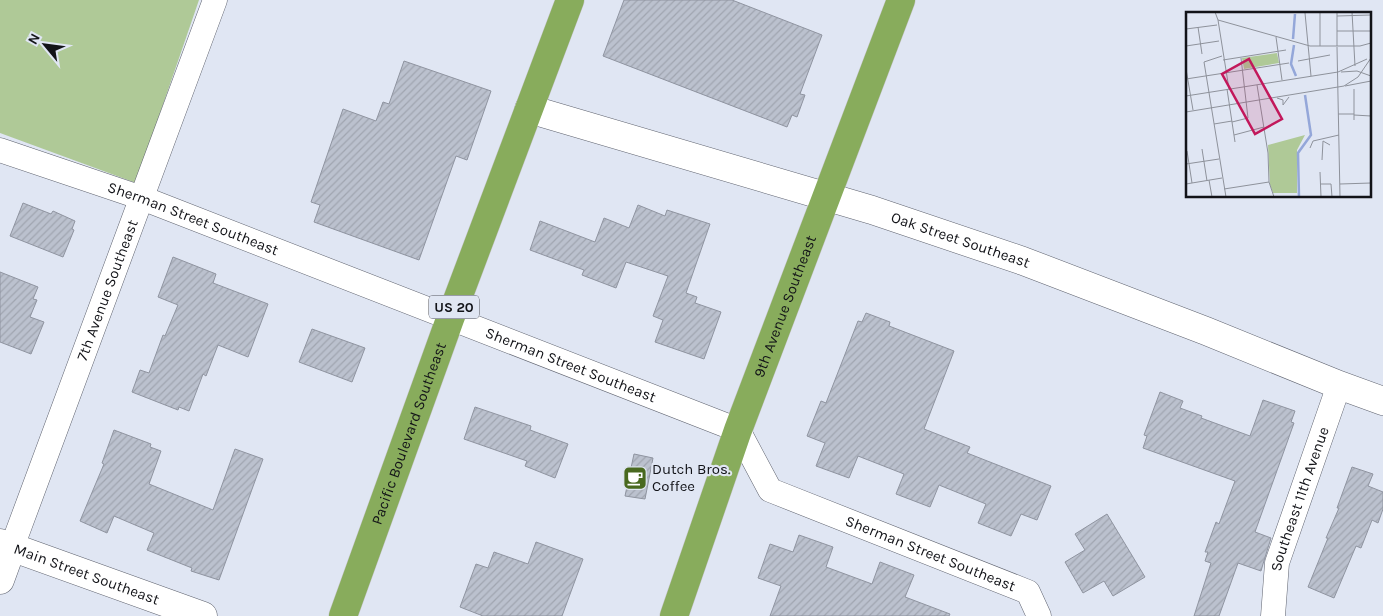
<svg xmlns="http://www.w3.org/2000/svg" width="1383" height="616" font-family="Karla,sans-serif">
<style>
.park{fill:#afc997}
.building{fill:url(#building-hatch);stroke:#8f94a0}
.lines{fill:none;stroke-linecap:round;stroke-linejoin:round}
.minor-casing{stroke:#5f636f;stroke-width:25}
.tertiary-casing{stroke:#5f636f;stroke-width:29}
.trunk-casing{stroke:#c6c6c8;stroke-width:29}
.minor{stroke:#fff;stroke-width:24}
.tertiary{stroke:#fff;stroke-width:28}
.trunk{stroke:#88ac5c;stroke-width:28}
.labels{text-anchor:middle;stroke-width:4.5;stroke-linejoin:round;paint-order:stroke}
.shield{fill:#e0e6f3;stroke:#50525a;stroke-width:1}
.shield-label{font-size:14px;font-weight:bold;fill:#121318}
.street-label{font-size:15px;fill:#121318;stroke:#e0e6f3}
.poi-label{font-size:15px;fill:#121318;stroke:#e0e6f3;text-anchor:start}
.inset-river{fill:none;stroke:#94a7d9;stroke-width:2.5}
.inset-road{fill:none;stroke:#8e929b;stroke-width:1}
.view{fill:#c2185b;fill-opacity:0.15;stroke:#c2185b;stroke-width:2.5}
.inset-edge{fill:none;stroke:#121318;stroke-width:2.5}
</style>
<defs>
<pattern id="building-hatch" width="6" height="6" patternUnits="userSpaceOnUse" patternTransform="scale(1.25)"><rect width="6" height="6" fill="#bbc1ce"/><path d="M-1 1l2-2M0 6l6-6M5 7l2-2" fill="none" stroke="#a0a5b0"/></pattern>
</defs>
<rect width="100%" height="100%" fill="#e0e6f3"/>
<path class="park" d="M 0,0 L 199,0 L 136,183 L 0,133 Z"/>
<g class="building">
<path d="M 624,0 L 732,0 L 822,35 L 800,94 L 805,95 L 797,117 L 792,115 L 787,127 L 603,56 Z"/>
<path d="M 404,61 L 491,91 L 467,160 L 456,156 L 419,260 L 314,222 L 320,205 L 311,202 L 343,109 L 376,121 L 383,102 L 389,104 Z"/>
<path d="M 23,203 L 51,214 L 53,211 L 75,221 L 72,229 L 74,230 L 63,257 L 10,236 Z"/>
<path d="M 638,205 L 665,216 L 667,210 L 710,224 L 686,293 L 697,297 L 695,303 L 721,312 L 704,359 L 655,342 L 663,320 L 653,316 L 668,276 L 626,262 L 616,288 L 582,275 L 584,270 L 530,250 L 540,221 L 595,242 L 604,218 L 629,228 Z"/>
<path d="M 173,257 L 216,274 L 213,283 L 268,304 L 248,357 L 218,345 L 206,376 L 203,374 L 189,411 L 179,407 L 178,410 L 132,392 L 140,370 L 149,373 L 163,335 L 165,336 L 178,305 L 158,297 Z"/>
<path d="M 0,272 L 38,287 L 33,299 L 37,300 L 30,317 L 44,322 L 31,354 L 0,342 Z"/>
<path d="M 866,313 L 890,322 L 889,326 L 954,351 L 924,429 L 970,447 L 967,453 L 1051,486 L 1037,520 L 1021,514 L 1011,536 L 978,523 L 986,504 L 939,485 L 930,507 L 896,494 L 904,474 L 858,456 L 849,478 L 816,466 L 825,443 L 807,436 L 821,401 L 826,403 L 858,321 L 862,322 Z"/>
<path d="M 312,329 L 365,348 L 352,382 L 299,362 Z"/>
<path d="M 1160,392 L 1183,401 L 1180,408 L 1202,416 L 1201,418 L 1250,436 L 1263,400 L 1295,411 L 1291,422 L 1294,423 L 1255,532 L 1271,538 L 1263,564 L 1261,571 L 1238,563 L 1219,616 L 1194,616 L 1211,563 L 1205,561 L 1208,552 L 1205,552 L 1216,522 L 1219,524 L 1235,481 L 1143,448 L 1147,436 L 1144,435 Z"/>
<path d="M 475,407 L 531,426 L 530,430 L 568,444 L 555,478 L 525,466 L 527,461 L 464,439 Z"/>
<path d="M 114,430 L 151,444 L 150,447 L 161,451 L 149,484 L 213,510 L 235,449 L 263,459 L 219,580 L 191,571 L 192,568 L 147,550 L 154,533 L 114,516 L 107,533 L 80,521 L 104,464 L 102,463 Z"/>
<path d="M 634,454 L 653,458 L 645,499 L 625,496 Z"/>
<path d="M 1352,467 L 1373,474 L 1368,486 L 1383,492 L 1383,509 L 1378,523 L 1372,520 L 1361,548 L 1356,546 L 1334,598 L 1308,587 L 1328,538 L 1326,538 L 1339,508 L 1337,508 Z"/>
<path d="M 1107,514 L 1145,577 L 1113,596 L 1104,581 L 1083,593 L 1065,562 L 1085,550 L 1075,534 Z"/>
<path d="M 799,535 L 833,547 L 826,567 L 872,584 L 880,562 L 914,575 L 905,597 L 950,614 L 949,616 L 770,616 L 781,586 L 758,578 L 770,544 L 793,552 Z"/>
<path d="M 536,542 L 583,559 L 562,616 L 483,616 L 460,607 L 476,564 L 488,568 L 494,552 L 528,564 Z"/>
</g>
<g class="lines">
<g class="minor-casing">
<g id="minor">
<path id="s1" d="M 0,150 L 142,198 L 738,430 L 770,490 L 1028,592 L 1039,616"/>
<path id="s2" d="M 12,547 L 215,0"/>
<path id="s3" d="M 1273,616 L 1277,563 L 1339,385"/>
</g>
</g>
<g class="tertiary-casing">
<g id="tertiary">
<path id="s4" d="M 529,109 L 872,210 L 1023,261 L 1206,331 L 1339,385 L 1383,401"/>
<path id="s5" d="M 0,543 L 203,616"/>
<path d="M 0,580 L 12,547"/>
</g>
</g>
<g class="trunk-casing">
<g id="trunk">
<path id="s6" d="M 343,616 L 450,319 L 570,0"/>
<path id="s7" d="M 674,616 L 738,430 L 901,0"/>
</g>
</g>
<use href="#minor" class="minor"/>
<use href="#tertiary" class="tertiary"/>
<use href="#trunk" class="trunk"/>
</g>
<defs>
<g id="cafe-square" transform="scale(1.25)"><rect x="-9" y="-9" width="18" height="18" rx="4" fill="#49691f" stroke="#e0e6f3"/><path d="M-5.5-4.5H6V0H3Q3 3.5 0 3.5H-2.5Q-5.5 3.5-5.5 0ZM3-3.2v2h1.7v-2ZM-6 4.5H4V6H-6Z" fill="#fff"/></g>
</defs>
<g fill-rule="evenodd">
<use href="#cafe-square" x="635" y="478"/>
</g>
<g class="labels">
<rect class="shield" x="429" y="295.5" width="50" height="23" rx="4"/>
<g class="shield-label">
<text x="454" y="312">US 20</text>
</g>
<g class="street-label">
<text dy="5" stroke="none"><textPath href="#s1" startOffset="205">Sherman Street Southeast</textPath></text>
<text dy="5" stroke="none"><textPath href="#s4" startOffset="451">Oak Street Southeast</textPath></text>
<text dy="5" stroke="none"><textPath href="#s2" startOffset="274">7th Avenue Southeast</textPath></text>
<text dy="5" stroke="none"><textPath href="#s7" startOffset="329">9th Avenue Southeast</textPath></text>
<text dy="5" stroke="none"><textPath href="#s1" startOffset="610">Sherman Street Southeast</textPath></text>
<text dy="5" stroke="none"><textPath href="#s6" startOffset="194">Pacific Boulevard Southeast</textPath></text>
<text dy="5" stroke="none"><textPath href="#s3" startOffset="121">Southeast 11th Avenue</textPath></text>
<text dy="5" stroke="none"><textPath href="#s1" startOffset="1030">Sherman Street Southeast</textPath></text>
<text dy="5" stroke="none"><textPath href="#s5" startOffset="92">Main Street Southeast</textPath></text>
</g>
<g class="poi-label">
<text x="652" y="474">Dutch Bros.<tspan x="652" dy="17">Coffee</tspan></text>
</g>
</g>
<g transform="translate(1186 12)">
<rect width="185" height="185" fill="#e0e6f3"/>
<path d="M 91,41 L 93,51 L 58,57 L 56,46 ZM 119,123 L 111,138 L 111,181 L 87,181 L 84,173 L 82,133 Z" fill="#afc997"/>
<path class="inset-river" d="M 107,27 L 109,2M 108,33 L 105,52 L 110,64M 113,185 L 112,141 L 125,123 L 119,83"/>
<path class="inset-road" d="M 29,0 L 32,8 L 124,34 L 174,34 L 185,31M 134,0 L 134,34M 166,0 L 169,54M 119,1 L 125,64M 151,4 L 185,3M 32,8 L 43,77M 12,15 L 16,42M 0,17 L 31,13M 151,19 L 185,19M 90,25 L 96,68M 0,34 L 33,29M 151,34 L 151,0M 151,35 L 154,185M 36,44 L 18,50 L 40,185M 37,48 L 100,38M 112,49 L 144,43M 0,57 L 7,98M 155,60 L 171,59 L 185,64M 0,67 L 103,51M 71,73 L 82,141 L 83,170 L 88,185M 159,74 L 185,69M 41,77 L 49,130M 168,77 L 168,108M 0,84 L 152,60 L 181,47M 91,86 L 97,88 L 97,93 L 103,85M 0,100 L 158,74 L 172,65 L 185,46M 152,102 L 168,102M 168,103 L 185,104M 46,110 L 62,106 L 55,46M 28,112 L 46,109M 48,123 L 78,115M 124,136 L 127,129 L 153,123M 16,137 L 21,169M 1,139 L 6,171M 136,148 L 137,129 L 144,133M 0,152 L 33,147M 134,160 L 135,185M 23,168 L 26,185M 0,172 L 36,166M 135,172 L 145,172 L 146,185M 154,172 L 185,171M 38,177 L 83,170"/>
<path class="view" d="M 63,47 L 96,107 L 69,122 L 36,62 Z"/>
<rect width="185" height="185" class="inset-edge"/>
</g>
<g transform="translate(45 45) rotate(299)" stroke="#e0e6f3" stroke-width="4" paint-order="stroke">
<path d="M0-4L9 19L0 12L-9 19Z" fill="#121318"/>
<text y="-8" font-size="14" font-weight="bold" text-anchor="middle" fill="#121318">N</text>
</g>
</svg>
